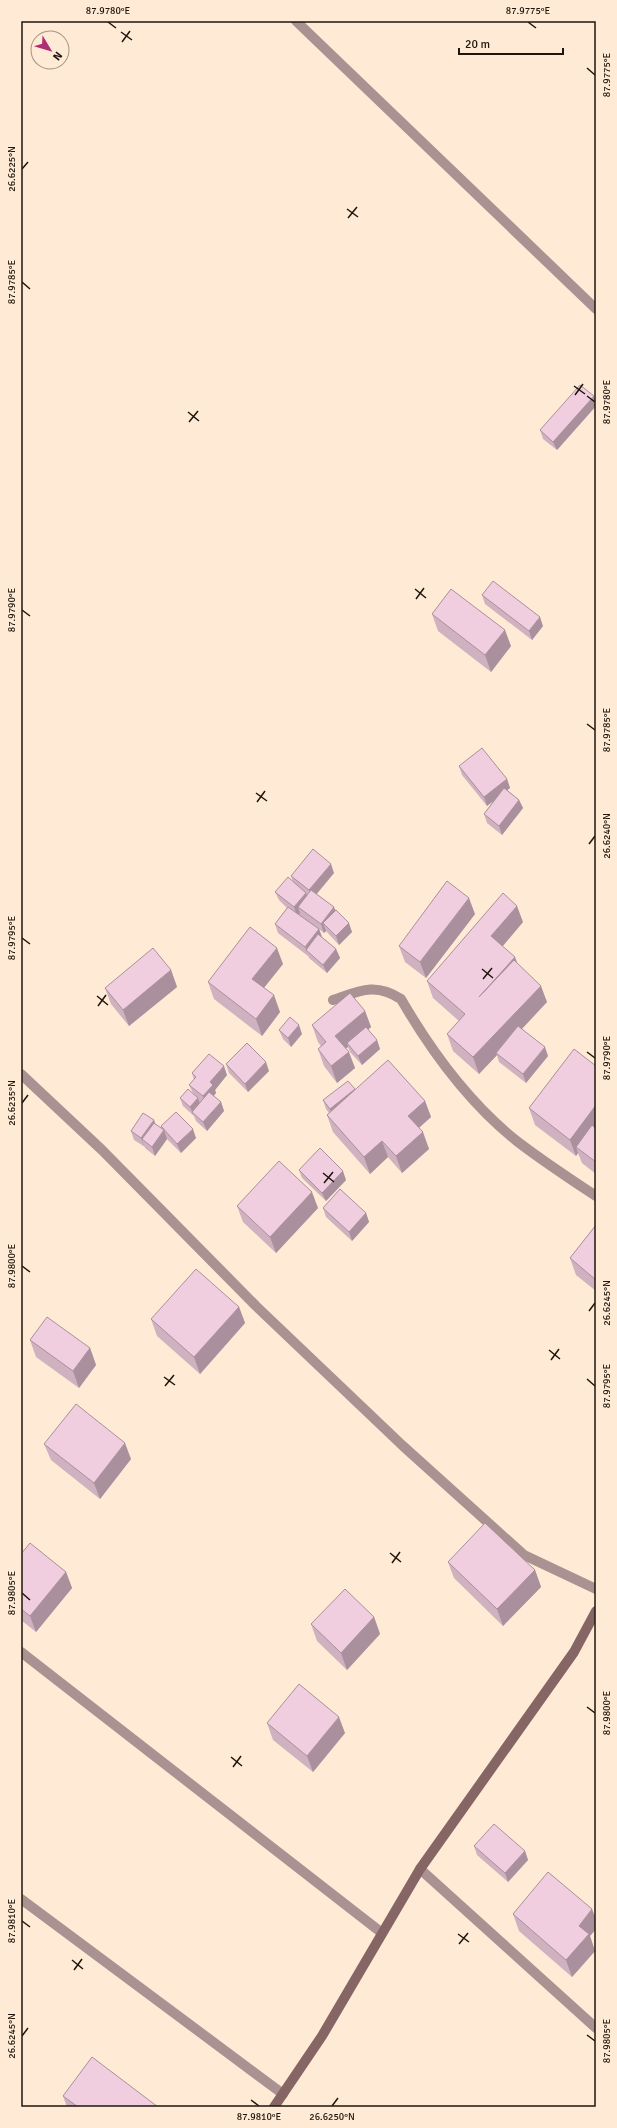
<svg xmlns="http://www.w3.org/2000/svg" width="617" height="2128" font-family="Signika,sans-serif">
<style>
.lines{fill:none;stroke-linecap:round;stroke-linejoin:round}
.street{stroke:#a99291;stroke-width:10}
.secondary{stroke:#866665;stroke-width:10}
.wall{fill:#cfb1c0}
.shaded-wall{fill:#a9909c}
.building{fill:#f1cedf;stroke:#a9909c}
.ticks{fill:none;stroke:#1e160c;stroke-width:1.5}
.neatline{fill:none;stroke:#1e160c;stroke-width:1.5}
.ticks-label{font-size:10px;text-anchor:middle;fill:#1e160c}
</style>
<rect width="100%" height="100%" fill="#feead5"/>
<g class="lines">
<g class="street">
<path d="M 296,21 L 596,309"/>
<path d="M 333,1000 C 359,991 375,982 401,999 C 431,1051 470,1104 518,1142 C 543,1161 570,1179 596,1196"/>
<path d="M 21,1074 L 102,1150 L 256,1306 L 403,1446 L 524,1555 L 596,1589"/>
<path d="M 21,1652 L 382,1933"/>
<path d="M 420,1869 L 596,2028"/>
<path d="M 21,1899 L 283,2094"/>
</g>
<path class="secondary" d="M 274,2107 L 322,2036 L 420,1869 L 574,1652 L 596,1611"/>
</g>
<g class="wall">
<path d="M 594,396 L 596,403 L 596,406 L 557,450 L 543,439 L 540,430 Z"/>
<path d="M 482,595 L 543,626 L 532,640 L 485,604 Z"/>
<path d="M 432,614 L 511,646 L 491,672 L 438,631 Z"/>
<path d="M 459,766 L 507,779 L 510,788 L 507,790 L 519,800 L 523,808 L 502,835 L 487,823 L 484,814 L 493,801 L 487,806 L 462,775 Z"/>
<path d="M 334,873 L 317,894 L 336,910 L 352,932 L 339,945 L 326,931 L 324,933 L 319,929 L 322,937 L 336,949 L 340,958 L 327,973 L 309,958 L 308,956 L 278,933 L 275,924 L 287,908 L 279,900 L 275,892 L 293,882 L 291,876 Z"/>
<path d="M 475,914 L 426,978 L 405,962 L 399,946 Z"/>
<path d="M 523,922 L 502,946 L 516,962 L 547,1002 L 522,1029 L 548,1056 L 526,1083 L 499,1062 L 497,1055 L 479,1074 L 453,1051 L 447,1034 L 459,1021 L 433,998 L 427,981 Z"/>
<path d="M 283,964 L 264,988 L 280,1012 L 262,1036 L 214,999 L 208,982 Z"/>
<path d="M 171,970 L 177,987 L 129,1026 L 111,1004 L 105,988 Z"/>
<path d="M 365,1011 L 371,1027 L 368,1030 L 377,1040 L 380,1049 L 362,1065 L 350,1052 L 348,1047 L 346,1048 L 355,1068 L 337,1083 L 324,1066 L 318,1049 L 321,1046 L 318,1042 L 312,1025 Z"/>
<path d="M 279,1030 L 302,1034 L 291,1047 L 283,1039 Z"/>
<path d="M 226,1064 L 269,1071 L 248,1092 L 229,1073 Z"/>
<path d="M 596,1066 L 596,1174 L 582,1163 L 578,1153 L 576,1156 L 535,1125 L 529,1108 Z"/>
<path d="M 192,1073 L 227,1075 L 215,1090 L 216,1093 L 214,1096 L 221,1102 L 224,1111 L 207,1131 L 196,1121 L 194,1116 L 183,1106 L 180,1098 L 193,1093 L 189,1085 L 194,1080 Z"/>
<path d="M 355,1090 L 425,1101 L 431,1117 L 419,1128 L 429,1149 L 402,1173 L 388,1157 L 370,1174 L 333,1132 L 327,1115 L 329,1113 L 326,1109 L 323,1100 Z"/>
<path d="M 154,1120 L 155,1124 L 161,1128 L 161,1126 L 196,1138 L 181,1153 L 167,1139 L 155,1156 L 145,1148 L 145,1147 L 134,1140 L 131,1131 Z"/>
<path d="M 299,1170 L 346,1180 L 326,1201 L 302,1178 Z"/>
<path d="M 237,1206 L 318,1208 L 276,1253 L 243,1222 Z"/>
<path d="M 323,1208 L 366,1213 L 369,1222 L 352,1241 L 326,1217 Z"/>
<path d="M 596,1225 L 596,1291 L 576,1275 L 570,1258 Z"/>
<path d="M 239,1307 L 245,1323 L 200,1374 L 157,1336 L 151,1319 Z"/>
<path d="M 30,1340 L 90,1348 L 96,1365 L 79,1388 L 36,1357 Z"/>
<path d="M 44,1444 L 131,1459 L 100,1499 L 51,1460 Z"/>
<path d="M 21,1554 L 66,1572 L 72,1588 L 36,1632 L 21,1620 Z"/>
<path d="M 448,1562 L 535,1570 L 541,1587 L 503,1626 L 454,1578 Z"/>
<path d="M 374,1617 L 380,1634 L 347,1670 L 317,1641 L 311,1624 Z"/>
<path d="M 267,1723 L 345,1733 L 313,1772 L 273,1740 Z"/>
<path d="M 474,1846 L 525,1851 L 528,1860 L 508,1882 L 477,1855 Z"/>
<path d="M 513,1914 L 596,1919 L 596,1929 L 590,1936 L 595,1951 L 572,1977 L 519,1931 Z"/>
<path d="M 63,2096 L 158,2107 L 67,2107 Z"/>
</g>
<g class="shaded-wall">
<path d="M 594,396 L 596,403 L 596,406 L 557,450 L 553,442 Z"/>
<path d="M 540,617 L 543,626 L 532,640 L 529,631 Z"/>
<path d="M 505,630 L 511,646 L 491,672 L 485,655 Z"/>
<path d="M 507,779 L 510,788 L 487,806 L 484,797 Z"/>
<path d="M 519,800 L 523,808 L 502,835 L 499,826 Z"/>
<path d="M 331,864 L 334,873 L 312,899 L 309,890 Z"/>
<path d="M 306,893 L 309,902 L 298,907 L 300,913 L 297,916 L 294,907 Z"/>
<path d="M 469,898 L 475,914 L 426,978 L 420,962 Z"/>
<path d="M 517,906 L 523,922 L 497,953 L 491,936 Z"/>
<path d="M 334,907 L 337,916 L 323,923 L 326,931 L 324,933 L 321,924 Z"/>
<path d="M 349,923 L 352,932 L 339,945 L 336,936 Z"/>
<path d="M 319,929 L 322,937 L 306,950 L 305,947 Z"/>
<path d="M 277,948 L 283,964 L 258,995 L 252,979 Z"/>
<path d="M 336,949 L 340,958 L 327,973 L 323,965 Z"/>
<path d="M 515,957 L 521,973 L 479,997 Z"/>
<path d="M 171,970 L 177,987 L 129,1026 L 123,1010 Z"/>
<path d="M 541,986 L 547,1002 L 498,1054 L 496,1053 L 497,1055 L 479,1074 L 473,1057 Z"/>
<path d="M 274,995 L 280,1012 L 262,1036 L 256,1019 Z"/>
<path d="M 365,1011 L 371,1027 L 349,1046 L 347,1043 L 348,1047 L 341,1052 L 335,1036 Z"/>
<path d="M 299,1025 L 302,1034 L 291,1047 L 288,1038 Z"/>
<path d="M 377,1040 L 380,1049 L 362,1065 L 358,1056 Z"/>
<path d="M 545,1047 L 548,1056 L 526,1083 L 523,1074 Z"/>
<path d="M 349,1052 L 355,1068 L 337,1083 L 331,1066 Z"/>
<path d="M 266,1062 L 269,1071 L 248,1092 L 245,1084 Z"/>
<path d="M 224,1066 L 227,1075 L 215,1090 L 216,1093 L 206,1105 L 203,1096 L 210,1082 Z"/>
<path d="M 355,1089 L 333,1118 L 330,1109 Z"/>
<path d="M 198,1098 L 201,1107 L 192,1112 L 194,1116 L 190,1107 Z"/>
<path d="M 425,1101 L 431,1117 L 414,1132 L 408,1116 Z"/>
<path d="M 221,1102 L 224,1111 L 207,1131 L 203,1122 Z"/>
<path d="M 596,1105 L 596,1129 L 576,1147 L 578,1153 L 576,1156 L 570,1140 Z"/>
<path d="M 154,1120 L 157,1129 L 142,1139 L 144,1147 L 141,1138 Z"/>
<path d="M 193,1129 L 196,1138 L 181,1153 L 177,1144 Z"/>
<path d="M 164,1130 L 167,1139 L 155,1156 L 152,1147 Z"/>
<path d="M 423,1132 L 429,1149 L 402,1173 L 396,1156 Z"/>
<path d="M 382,1141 L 388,1157 L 370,1174 L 364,1157 Z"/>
<path d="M 343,1171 L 346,1180 L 326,1201 L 322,1193 Z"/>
<path d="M 312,1192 L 318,1208 L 276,1253 L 270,1237 Z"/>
<path d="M 366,1213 L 369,1222 L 352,1241 L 349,1232 Z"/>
<path d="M 239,1307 L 245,1323 L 200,1374 L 194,1357 Z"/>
<path d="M 90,1348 L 96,1365 L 79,1388 L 73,1371 Z"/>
<path d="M 125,1443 L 131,1459 L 100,1499 L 94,1483 Z"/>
<path d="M 535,1570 L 541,1587 L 503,1626 L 497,1609 Z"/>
<path d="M 66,1572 L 72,1588 L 36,1632 L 30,1616 Z"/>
<path d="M 374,1617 L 380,1634 L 347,1670 L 341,1653 Z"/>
<path d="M 339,1717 L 345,1733 L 313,1772 L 307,1756 Z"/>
<path d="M 525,1851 L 528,1860 L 508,1882 L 505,1873 Z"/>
<path d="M 592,1909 L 596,1919 L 596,1929 L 590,1936 L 595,1951 L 572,1977 L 566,1960 L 579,1926 Z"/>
</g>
<g class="building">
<path d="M 580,385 L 594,396 L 553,442 L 540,430 Z"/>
<path d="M 493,581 L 540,617 L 529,631 L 482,595 Z"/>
<path d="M 451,589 L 505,630 L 485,655 L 432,614 Z"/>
<path d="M 482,748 L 507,779 L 484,797 L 459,766 Z"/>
<path d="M 504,788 L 519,800 L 499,826 L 484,814 Z"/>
<path d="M 313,849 L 331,864 L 309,890 L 291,876 Z"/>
<path d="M 288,877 L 306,893 L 294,907 L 275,892 Z"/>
<path d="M 447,881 L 469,898 L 420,962 L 399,946 Z"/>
<path d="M 311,890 L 334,907 L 321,924 L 298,907 Z"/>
<path d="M 503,893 L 517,906 L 491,936 L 515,957 L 479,997 L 514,960 L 541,986 L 473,1057 L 447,1034 L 465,1014 L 427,981 Z"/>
<path d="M 288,907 L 319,929 L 305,947 L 275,924 Z"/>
<path d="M 336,910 L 349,923 L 336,936 L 323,923 Z"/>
<path d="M 250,927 L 277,948 L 252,979 L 274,995 L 256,1019 L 208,982 Z"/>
<path d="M 318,934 L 336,949 L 323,965 L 306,950 Z"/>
<path d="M 153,948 L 171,970 L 123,1010 L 105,988 Z"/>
<path d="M 350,993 L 365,1011 L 335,1036 L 349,1052 L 331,1066 L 318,1049 L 326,1042 L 312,1025 Z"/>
<path d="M 290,1017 L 299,1025 L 288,1038 L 279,1030 Z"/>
<path d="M 518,1026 L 545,1047 L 523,1074 L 496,1053 Z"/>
<path d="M 366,1027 L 377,1040 L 358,1056 L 347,1043 Z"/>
<path d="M 247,1043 L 266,1062 L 245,1084 L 226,1064 Z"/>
<path d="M 574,1049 L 596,1066 L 596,1105 L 570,1140 L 529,1108 Z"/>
<path d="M 209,1054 L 224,1066 L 210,1082 L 213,1085 L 203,1096 L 189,1085 L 196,1077 L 192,1073 Z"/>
<path d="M 388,1060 L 425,1101 L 408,1116 L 423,1132 L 396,1156 L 382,1141 L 364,1157 L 327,1115 Z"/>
<path d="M 348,1081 L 355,1089 L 330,1109 L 323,1100 Z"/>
<path d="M 188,1089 L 198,1098 L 190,1107 L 180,1098 Z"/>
<path d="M 209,1092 L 221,1102 L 203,1122 L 192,1112 Z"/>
<path d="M 176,1112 L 193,1129 L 177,1144 L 161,1126 Z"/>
<path d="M 143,1113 L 154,1120 L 141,1138 L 131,1131 Z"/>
<path d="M 154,1123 L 164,1130 L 152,1147 L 142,1139 Z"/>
<path d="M 592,1125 L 596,1129 L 596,1162 L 576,1147 Z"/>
<path d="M 320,1148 L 343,1171 L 322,1193 L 299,1170 Z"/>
<path d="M 279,1161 L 312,1192 L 270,1237 L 237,1206 Z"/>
<path d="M 340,1189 L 366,1213 L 349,1232 L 323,1208 Z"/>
<path d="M 596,1225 L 596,1280 L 570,1258 Z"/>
<path d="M 196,1269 L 239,1307 L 194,1357 L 151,1319 Z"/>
<path d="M 47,1317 L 90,1348 L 73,1371 L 30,1340 Z"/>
<path d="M 76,1404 L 125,1443 L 94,1483 L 44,1444 Z"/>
<path d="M 485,1523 L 535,1570 L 497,1609 L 448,1562 Z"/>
<path d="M 30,1543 L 66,1572 L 30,1616 L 21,1609 L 21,1554 Z"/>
<path d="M 345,1589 L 374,1617 L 341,1653 L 311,1624 Z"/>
<path d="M 299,1684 L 339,1717 L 307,1756 L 267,1723 Z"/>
<path d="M 494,1824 L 525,1851 L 505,1873 L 474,1846 Z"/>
<path d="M 548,1872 L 592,1909 L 579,1926 L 589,1934 L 566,1960 L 513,1914 Z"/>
<path d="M 92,2057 L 158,2107 L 78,2107 L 63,2096 Z"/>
</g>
<path class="ticks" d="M 108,22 L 116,28M 528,22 L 536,28M 121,32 L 132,40M 122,42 L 130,31M 587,68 L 595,75M 22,169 L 28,162M 347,209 L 358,217M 348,218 L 357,207M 22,282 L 30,289M 574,386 L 585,394M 575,395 L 583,384M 587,396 L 595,402M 188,412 L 199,421M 189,422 L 198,411M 415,589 L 426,598M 416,599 L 424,588M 22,610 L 30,616M 587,724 L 595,730M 256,793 L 267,801M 257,802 L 265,791M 589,844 L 595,836M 22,938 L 30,944M 482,969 L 493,978M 483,979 L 492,968M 97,996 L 108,1005M 98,1006 L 106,995M 587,1052 L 595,1058M 22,1103 L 28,1095M 323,1173 L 334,1182M 324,1183 L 333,1172M 22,1266 L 30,1272M 589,1311 L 595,1303M 549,1350 L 560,1359M 551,1360 L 559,1349M 164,1377 L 175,1385M 587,1379 L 595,1386M 165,1386 L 174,1375M 390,1553 L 401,1562M 392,1563 L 400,1552M 22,1593 L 30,1600M 587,1707 L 595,1713M 231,1757 L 242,1766M 233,1767 L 241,1756M 22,1921 L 30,1927M 458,1934 L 469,1942M 459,1944 L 468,1933M 72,1960 L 83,1969M 74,1970 L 82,1959M 587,2035 L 595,2041M 22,2036 L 28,2028M 251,2100 L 259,2106M 332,2106 L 338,2098"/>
<rect width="617" height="2128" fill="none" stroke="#feead5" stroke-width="44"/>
<g transform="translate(50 50) rotate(128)"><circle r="19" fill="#feead5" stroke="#a49585"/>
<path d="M0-3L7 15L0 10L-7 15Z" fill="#b12d74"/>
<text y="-6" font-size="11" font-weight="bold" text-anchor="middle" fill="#1e160c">N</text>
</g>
<path d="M459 48v6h104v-6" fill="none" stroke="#1e160c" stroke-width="2"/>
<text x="465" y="48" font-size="12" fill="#1e160c" stroke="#feead5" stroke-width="3" paint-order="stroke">20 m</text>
<rect x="22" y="22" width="573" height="2084" class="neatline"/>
<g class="ticks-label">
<text x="108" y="14">87.9780°E</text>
<text x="528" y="14">87.9775°E</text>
<text transform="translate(606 75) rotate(-90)" y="4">87.9775°E</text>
<text transform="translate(11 169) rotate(-90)" y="4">26.6225°N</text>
<text transform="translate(11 282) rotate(-90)" y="4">87.9785°E</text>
<text transform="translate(606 402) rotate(-90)" y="4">87.9780°E</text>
<text transform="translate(11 610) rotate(-90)" y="4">87.9790°E</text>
<text transform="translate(606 730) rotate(-90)" y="4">87.9785°E</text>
<text transform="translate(606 836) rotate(-90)" y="4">26.6240°N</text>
<text transform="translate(11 938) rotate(-90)" y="4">87.9795°E</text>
<text transform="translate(606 1058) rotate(-90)" y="4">87.9790°E</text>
<text transform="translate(11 1103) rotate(-90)" y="4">26.6235°N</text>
<text transform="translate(11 1266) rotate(-90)" y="4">87.9800°E</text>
<text transform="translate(606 1303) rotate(-90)" y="4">26.6245°N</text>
<text transform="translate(606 1386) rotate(-90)" y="4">87.9795°E</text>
<text transform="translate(11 1593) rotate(-90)" y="4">87.9805°E</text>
<text transform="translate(606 1713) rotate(-90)" y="4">87.9800°E</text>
<text transform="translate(11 1921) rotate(-90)" y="4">87.9810°E</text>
<text transform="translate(11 2036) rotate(-90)" y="4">26.6245°N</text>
<text transform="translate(606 2041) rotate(-90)" y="4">87.9805°E</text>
<text x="259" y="2120">87.9810°E</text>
<text x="332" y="2120">26.6250°N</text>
</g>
</svg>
